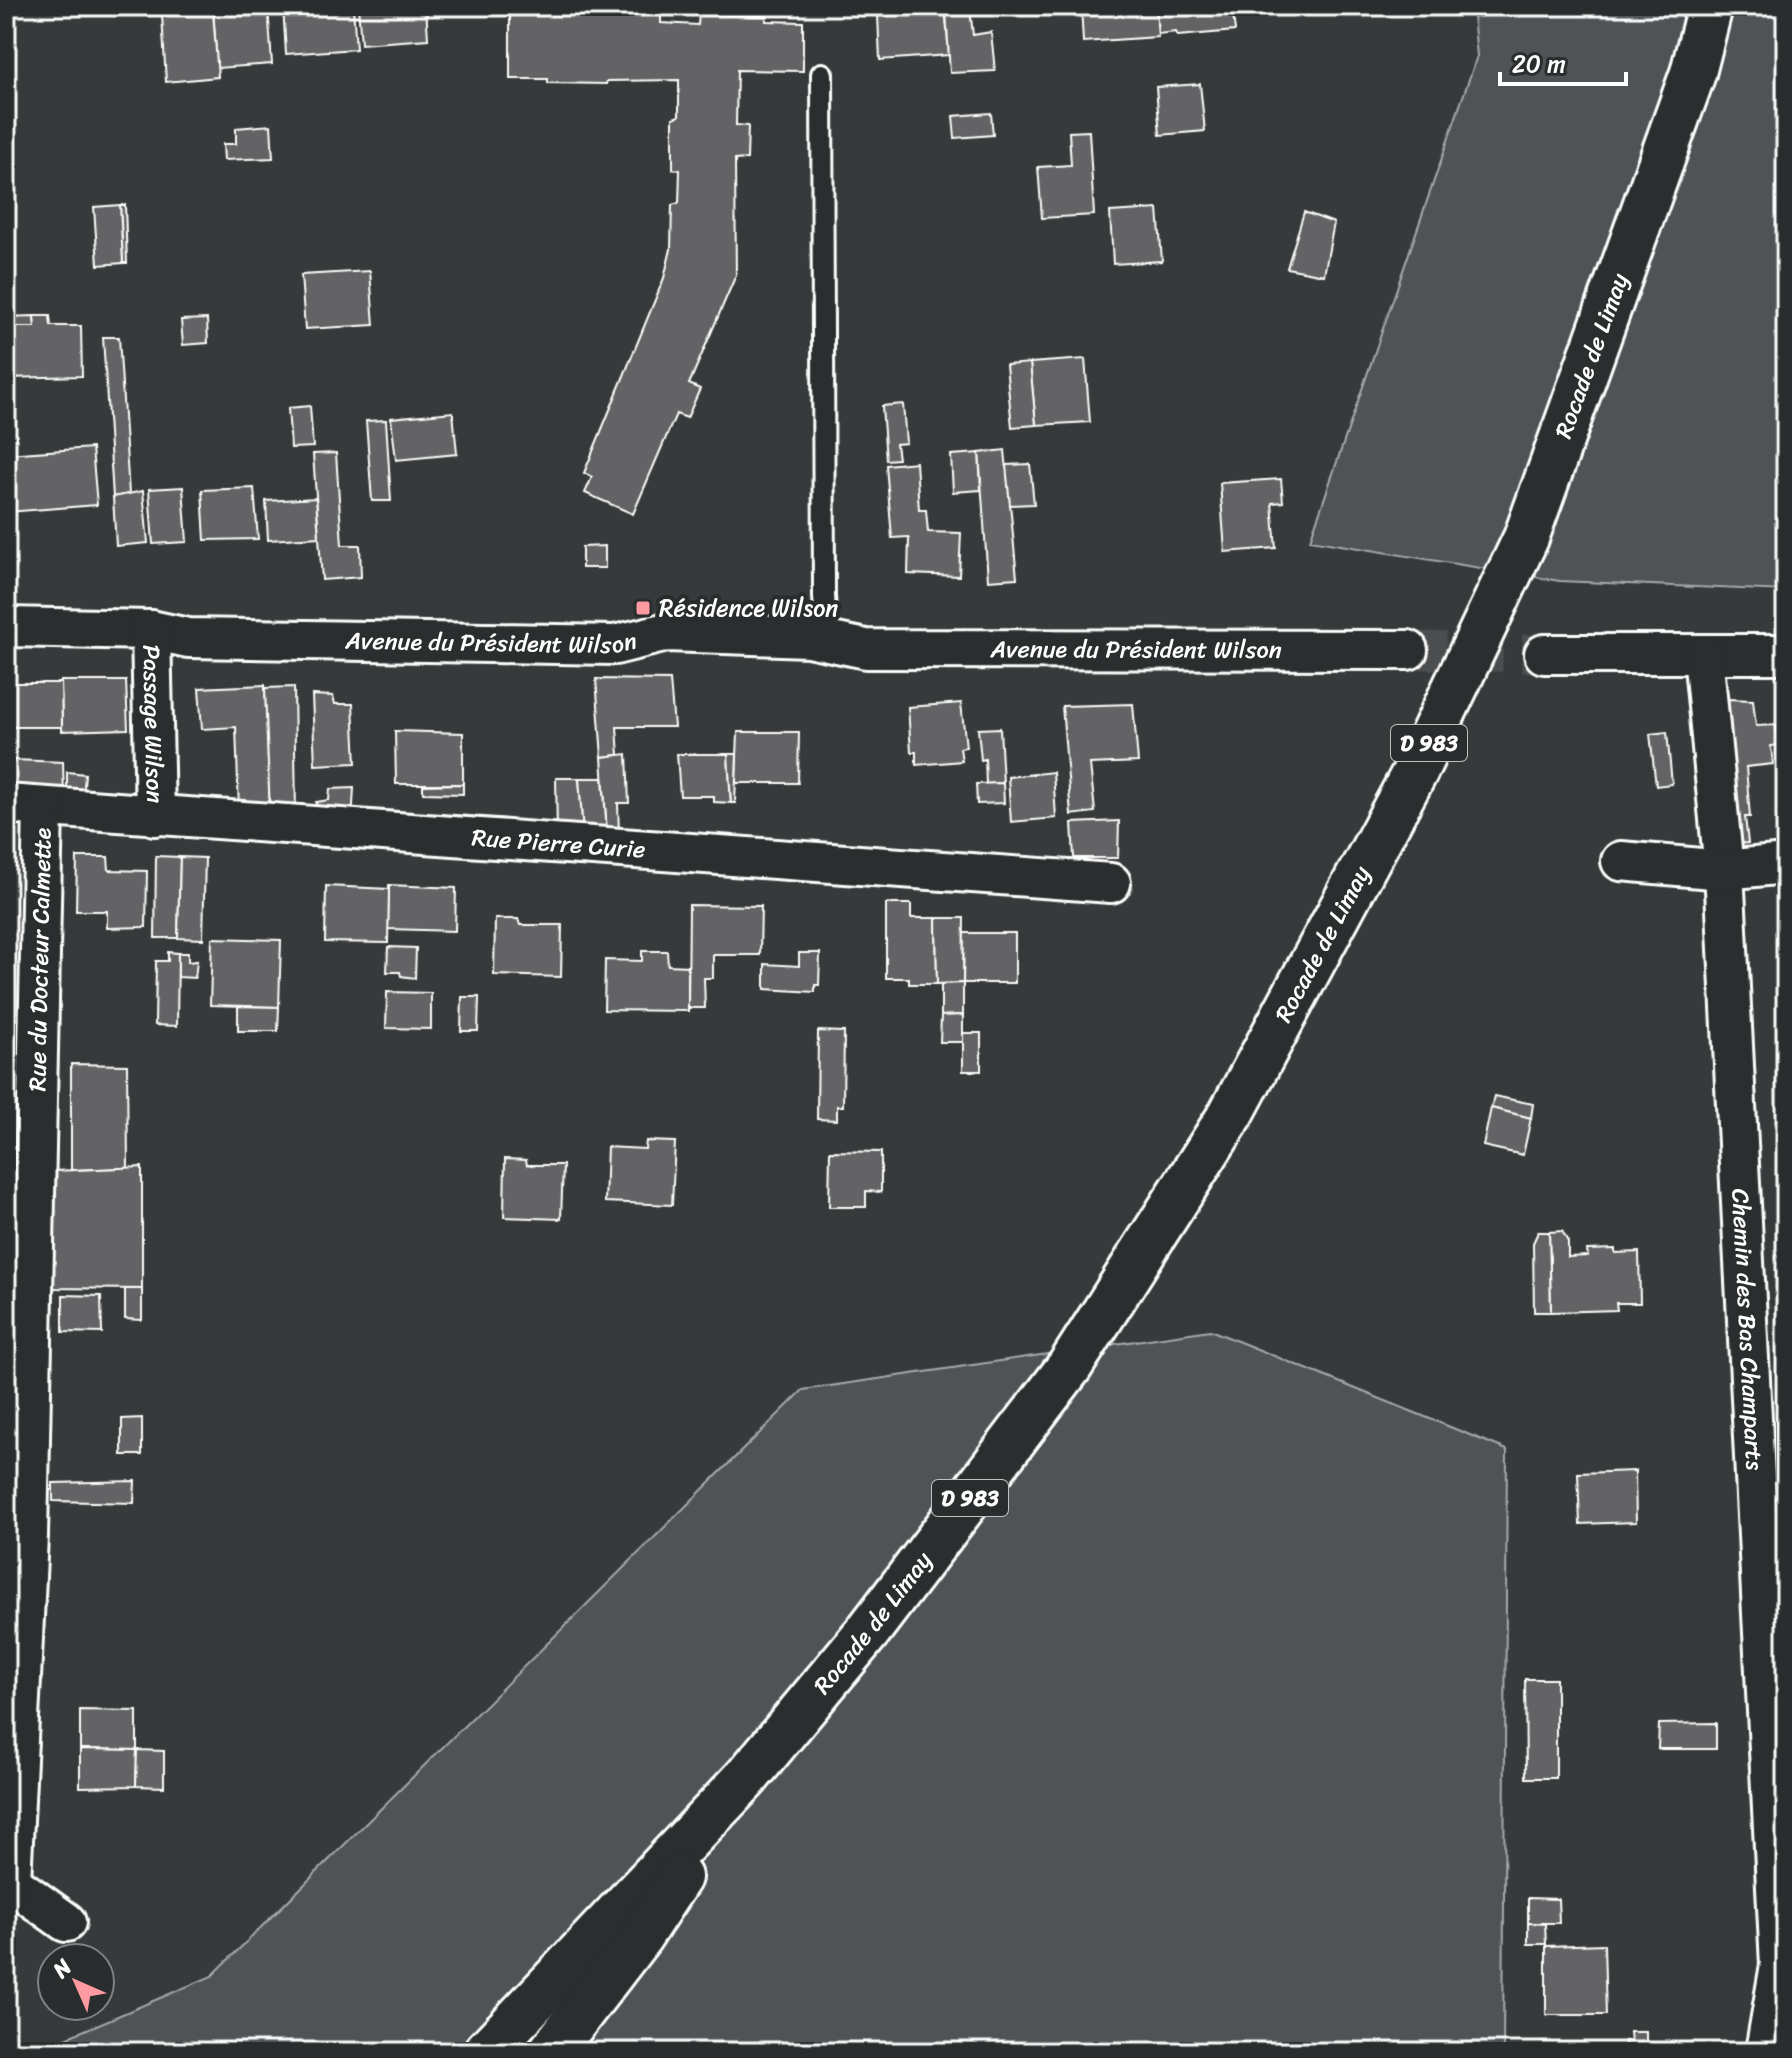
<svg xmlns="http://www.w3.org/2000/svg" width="1792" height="2058" font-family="Sriracha,sans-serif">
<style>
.green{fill:#505354;stroke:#a8a9aa;stroke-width:2}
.building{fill:#636465;stroke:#fff;stroke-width:2}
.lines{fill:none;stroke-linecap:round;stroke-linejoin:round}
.minor-tunnel{stroke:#4b4e4f;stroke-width:38;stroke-dasharray:38 19;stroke-linecap:butt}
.service-casing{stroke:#fff;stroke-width:26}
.minor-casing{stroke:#fff;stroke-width:44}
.primary-casing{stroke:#fff;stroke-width:50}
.service{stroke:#2a2d2e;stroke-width:20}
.minor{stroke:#2a2d2e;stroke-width:38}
.primary{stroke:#2a2d2e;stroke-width:44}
.poi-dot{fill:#ff9aa2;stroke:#2a2d2e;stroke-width:3}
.labels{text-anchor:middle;stroke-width:8;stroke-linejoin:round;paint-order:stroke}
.shield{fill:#2a2d2e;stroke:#bfc0c0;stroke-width:2}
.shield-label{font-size:22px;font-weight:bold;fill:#fff}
.street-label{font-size:24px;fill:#fff;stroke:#2a2d2e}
.poi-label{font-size:24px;fill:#fff;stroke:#2a2d2e;text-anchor:start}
</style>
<rect width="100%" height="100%" fill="#373a3b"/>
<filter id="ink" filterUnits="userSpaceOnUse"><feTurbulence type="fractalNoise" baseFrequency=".0125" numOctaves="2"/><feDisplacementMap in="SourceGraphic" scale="16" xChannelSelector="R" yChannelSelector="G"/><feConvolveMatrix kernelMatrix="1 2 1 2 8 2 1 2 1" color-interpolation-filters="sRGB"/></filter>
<g filter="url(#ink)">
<g class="green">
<path d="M 1472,6 L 1786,6 L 1786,591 L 1560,581 L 1310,540 L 1477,56 Z"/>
<path d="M 1210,1330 L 1507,1450 L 1503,2052 L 33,2052 L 212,1976 L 803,1390 Z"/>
</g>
<g class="building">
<path d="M 213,6 L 268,6 L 272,64 L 217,68 Z"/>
<path d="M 283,6 L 353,6 L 356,49 L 286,54 Z"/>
<path d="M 358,6 L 426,6 L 428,39 L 361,44 Z"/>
<path d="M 510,6 L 661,6 L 661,23 L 698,25 L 699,14 L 766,16 L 766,21 L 803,22 L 803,71 L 737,70 L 736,125 L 748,126 L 747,159 L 735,160 L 736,275 L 689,384 L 700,389 L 687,418 L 676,414 L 633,514 L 585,493 L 592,477 L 584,473 L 664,278 L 671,249 L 672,205 L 679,203 L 680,170 L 673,169 L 673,118 L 679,116 L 679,80 L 607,81 L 606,84 L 548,83 L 548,79 L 510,79 Z"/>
<path d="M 900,6 L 945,6 L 949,55 L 880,60 L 878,16 L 901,14 Z"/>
<path d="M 1081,6 L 1156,6 L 1158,37 L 1083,42 Z"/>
<path d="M 1156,6 L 1232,6 L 1235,31 L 1178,36 L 1176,32 L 1158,34 Z"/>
<path d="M 970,9 L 973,35 L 991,32 L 995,71 L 950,73 L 946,11 Z"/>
<path d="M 213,12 L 218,77 L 166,82 L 162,15 Z"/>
<path d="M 1200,84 L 1205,131 L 1160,135 L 1156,87 Z"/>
<path d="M 991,113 L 993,135 L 955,138 L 953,116 Z"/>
<path d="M 271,125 L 273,158 L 224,160 L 223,144 L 236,144 L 236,128 Z"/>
<path d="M 1089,131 L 1094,215 L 1042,218 L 1038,167 L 1071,165 L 1069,132 Z"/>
<path d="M 120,205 L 125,205 L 127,263 L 123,263 Z"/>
<path d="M 120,205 L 123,263 L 98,265 L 94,207 Z"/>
<path d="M 1158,209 L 1162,261 L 1113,264 L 1110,212 Z"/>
<path d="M 1304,212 L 1334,223 L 1324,275 L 1287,268 Z"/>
<path d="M 370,271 L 374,325 L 305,329 L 301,275 Z"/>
<path d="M 34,316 L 35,327 L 6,327 L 6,317 Z"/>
<path d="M 34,316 L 50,316 L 51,326 L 81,326 L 82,376 L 6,378 L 6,327 L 35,327 Z"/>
<path d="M 207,319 L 208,343 L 183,345 L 181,320 Z"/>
<path d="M 103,337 L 119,337 L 129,494 L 113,497 Z"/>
<path d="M 1085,359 L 1090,422 L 1036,425 L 1030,363 Z"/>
<path d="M 1030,363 L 1036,425 L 1012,427 L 1006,365 Z"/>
<path d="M 903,404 L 906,443 L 896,444 L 898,459 L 886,460 L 882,406 Z"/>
<path d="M 310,406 L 313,447 L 291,448 L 288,408 Z"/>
<path d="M 453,412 L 457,454 L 396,460 L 391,418 Z"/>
<path d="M 386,420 L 391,501 L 372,501 L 366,421 Z"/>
<path d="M 92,448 L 97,505 L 7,512 L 6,454 Z"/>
<path d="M 1005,450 L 1017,578 L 988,580 L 979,453 Z"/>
<path d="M 336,453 L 342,545 L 360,545 L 361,577 L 322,580 L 313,454 Z"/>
<path d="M 979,453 L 981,490 L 953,492 L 951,455 Z"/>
<path d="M 916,462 L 919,510 L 926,510 L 928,532 L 961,533 L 959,576 L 908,574 L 909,537 L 892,538 L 886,465 Z"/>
<path d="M 1030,464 L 1034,504 L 1010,505 L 1006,465 Z"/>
<path d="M 1281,479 L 1283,502 L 1272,503 L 1276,548 L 1225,552 L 1220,483 Z"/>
<path d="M 183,487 L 187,542 L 153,544 L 149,489 Z"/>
<path d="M 254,488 L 258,539 L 205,540 L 202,490 Z"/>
<path d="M 143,491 L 148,543 L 116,546 L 113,497 Z"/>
<path d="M 316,498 L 319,537 L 268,540 L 266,501 Z"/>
<path d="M 605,546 L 605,568 L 582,568 L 582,547 Z"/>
<path d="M 596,679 L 670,680 L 674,727 L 617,727 L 619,755 L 602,757 Z"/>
<path d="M 61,681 L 126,681 L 128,729 L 62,731 Z"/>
<path d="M 6,683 L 61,683 L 62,727 L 6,727 Z"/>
<path d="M 265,685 L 270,813 L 239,811 L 236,727 L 202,729 L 199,688 Z"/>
<path d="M 294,687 L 296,813 L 270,813 L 265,688 Z"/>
<path d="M 312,695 L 333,696 L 335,704 L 353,704 L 356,763 L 315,765 Z"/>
<path d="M 1727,699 L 1753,700 L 1756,726 L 1776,725 L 1779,745 L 1771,746 L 1773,764 L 1746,767 L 1750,817 L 1745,817 L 1748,843 L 1738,844 Z"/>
<path d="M 961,703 L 966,747 L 960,748 L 962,761 L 916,765 L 916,752 L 911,752 L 908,707 Z"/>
<path d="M 1133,704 L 1138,762 L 1090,764 L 1095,812 L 1071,815 L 1062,706 Z"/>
<path d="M 1000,728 L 1003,783 L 986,784 L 985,759 L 981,760 L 978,729 Z"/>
<path d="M 395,731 L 463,733 L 463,784 L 396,784 Z"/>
<path d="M 738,732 L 799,732 L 798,783 L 736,783 Z"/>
<path d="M 1667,732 L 1672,784 L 1656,786 L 1650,734 Z"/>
<path d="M 627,754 L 629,803 L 618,803 L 619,834 L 607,834 L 602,757 Z"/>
<path d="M 677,754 L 728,754 L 731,803 L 714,802 L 714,796 L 680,796 Z"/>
<path d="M 728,754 L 737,754 L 735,803 L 731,803 Z"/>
<path d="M 13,760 L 63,762 L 64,798 L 10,793 Z"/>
<path d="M 67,772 L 85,774 L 83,799 L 67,798 Z"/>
<path d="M 1053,772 L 1056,818 L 1011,822 L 1008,777 Z"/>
<path d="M 556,778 L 579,778 L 583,833 L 557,831 Z"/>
<path d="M 579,778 L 603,778 L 607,834 L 583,833 Z"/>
<path d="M 1003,783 L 1004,803 L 977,804 L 976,784 Z"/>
<path d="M 463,784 L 463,794 L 423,793 L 423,785 Z"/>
<path d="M 354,788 L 352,821 L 317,819 L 316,802 L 329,800 L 330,789 Z"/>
<path d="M 1119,821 L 1118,858 L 1074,858 L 1072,823 Z"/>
<path d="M 156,856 L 180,857 L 178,938 L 155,938 Z"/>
<path d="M 77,857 L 108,857 L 109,870 L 147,871 L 146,927 L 107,928 L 107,911 L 76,911 Z"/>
<path d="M 180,857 L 205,858 L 203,939 L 178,938 Z"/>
<path d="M 389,885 L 456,888 L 455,931 L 388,929 Z"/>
<path d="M 326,886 L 389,889 L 388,943 L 325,942 Z"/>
<path d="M 886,904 L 911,904 L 911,918 L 936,918 L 937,984 L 909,984 L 909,978 L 886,978 Z"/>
<path d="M 689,905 L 761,906 L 760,955 L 713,955 L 713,978 L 704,978 L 705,1008 L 688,1008 Z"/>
<path d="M 936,918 L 964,918 L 963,983 L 937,984 Z"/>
<path d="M 495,919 L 518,919 L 520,925 L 562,925 L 561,977 L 494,975 Z"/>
<path d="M 964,933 L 1015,933 L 1015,983 L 963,983 Z"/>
<path d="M 212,938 L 281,940 L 279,1007 L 210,1005 Z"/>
<path d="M 388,947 L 416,948 L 415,978 L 401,976 L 400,972 L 387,972 Z"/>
<path d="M 642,951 L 667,951 L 668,965 L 688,966 L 688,1011 L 604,1010 L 605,960 L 642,961 Z"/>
<path d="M 168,952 L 178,953 L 177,1026 L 155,1025 L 156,961 L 168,961 Z"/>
<path d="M 178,953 L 188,953 L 188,962 L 197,961 L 195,978 L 178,977 Z"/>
<path d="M 799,953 L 820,953 L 819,985 L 815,985 L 815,992 L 765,989 L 765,964 L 799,966 Z"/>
<path d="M 963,983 L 963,1015 L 941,1016 L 941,984 Z"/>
<path d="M 387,992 L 431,993 L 431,1029 L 386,1028 Z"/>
<path d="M 462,997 L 479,997 L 478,1031 L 461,1031 Z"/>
<path d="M 238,1006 L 279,1007 L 278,1031 L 238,1031 Z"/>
<path d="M 963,1015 L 963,1042 L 940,1042 L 941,1016 Z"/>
<path d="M 818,1031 L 844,1032 L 843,1106 L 837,1106 L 837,1120 L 817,1119 Z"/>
<rect x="963" y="1033" width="18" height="38"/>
<path d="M 71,1064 L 127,1065 L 128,1168 L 71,1170 Z"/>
<path d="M 1494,1096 L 1533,1104 L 1531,1118 L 1491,1108 Z"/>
<path d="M 1491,1108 L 1531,1118 L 1523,1155 L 1483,1146 Z"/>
<path d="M 646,1141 L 675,1142 L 672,1205 L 605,1202 L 607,1147 L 645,1149 Z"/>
<path d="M 830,1151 L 881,1152 L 881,1192 L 866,1191 L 866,1207 L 829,1207 Z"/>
<path d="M 505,1159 L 526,1160 L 527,1165 L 563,1165 L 561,1219 L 504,1217 Z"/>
<path d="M 142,1167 L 142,1289 L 51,1288 L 54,1171 Z"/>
<path d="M 1562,1231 L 1568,1242 L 1568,1257 L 1588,1256 L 1587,1250 L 1615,1249 L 1615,1253 L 1639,1252 L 1640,1303 L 1616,1303 L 1617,1310 L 1551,1312 L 1549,1232 Z"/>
<path d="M 1538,1232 L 1549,1232 L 1551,1312 L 1534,1312 L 1533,1243 Z"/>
<path d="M 125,1289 L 142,1289 L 142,1320 L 125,1319 Z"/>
<path d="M 63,1295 L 101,1296 L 102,1333 L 63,1332 Z"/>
<path d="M 142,1418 L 142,1455 L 122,1455 L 122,1419 Z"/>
<path d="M 1635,1471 L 1636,1522 L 1580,1524 L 1578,1473 Z"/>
<path d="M 135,1481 L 134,1503 L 53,1501 L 53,1483 Z"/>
<path d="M 1525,1679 L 1556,1679 L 1556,1778 L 1526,1778 Z"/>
<path d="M 80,1710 L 137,1711 L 137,1750 L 80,1749 Z"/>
<path d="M 1716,1723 L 1716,1749 L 1658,1749 L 1659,1724 Z"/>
<path d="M 80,1749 L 137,1750 L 136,1786 L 80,1787 Z"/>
<path d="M 137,1750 L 164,1751 L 164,1787 L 136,1786 Z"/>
<path d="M 1528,1898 L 1558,1899 L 1559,1923 L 1528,1923 Z"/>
<path d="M 1528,1923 L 1545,1924 L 1546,1944 L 1528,1944 Z"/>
<path d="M 1604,1944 L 1606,2015 L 1546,2015 L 1546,1946 Z"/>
<path d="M 1630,2032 L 1646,2032 L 1646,2052 L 1625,2052 L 1625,2041 L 1631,2042 Z"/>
</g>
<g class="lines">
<path class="minor-tunnel" d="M 1408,650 L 1544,654"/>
<g class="service-casing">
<path id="service" d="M 822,74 L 824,596 L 827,641"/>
</g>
<g class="minor-casing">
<g id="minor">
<path id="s1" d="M 6,627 L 151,630 L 188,638 L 615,645 L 667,632 L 808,637 L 866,649 L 1408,650"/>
<path id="s2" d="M 151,630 L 155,816"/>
<path d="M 1544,654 L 1786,654"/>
<path id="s3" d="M 1703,655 L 1724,870 L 1780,1965 L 1765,2052"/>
<path id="s4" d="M 6,804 L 1111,883"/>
<path d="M 1621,861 L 1724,870 L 1786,864"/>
<path d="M 6,1879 L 66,1922"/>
<path id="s5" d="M 11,1881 L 28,1536 L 43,807"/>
</g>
</g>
<g class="primary-casing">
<g id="primary">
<path id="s6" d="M 486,2052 L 746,1778 L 869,1630 L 1070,1366 L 1231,1114 L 1416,770 L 1526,538 L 1693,73 L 1710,6"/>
<path d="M 551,2052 L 640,1936 L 679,1877"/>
</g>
</g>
<use href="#service" class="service"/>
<use href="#minor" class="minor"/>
<use href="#primary" class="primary"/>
</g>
</g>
<rect class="poi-dot" x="635" y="600" width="16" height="16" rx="4"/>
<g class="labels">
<g class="shield">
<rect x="1391" y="725" width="76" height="36" rx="6"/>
<rect x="932" y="1480" width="76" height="36" rx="6"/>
</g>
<g class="shield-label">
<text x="1429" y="751">D 983</text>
<text x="970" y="1506">D 983</text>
</g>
<g class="street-label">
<text dy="8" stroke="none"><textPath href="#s6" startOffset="2042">Rocade de Limay</textPath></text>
<text dy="8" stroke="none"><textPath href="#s1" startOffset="486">Avenue du Président Wilson</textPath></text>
<text dy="8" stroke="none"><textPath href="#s1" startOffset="1134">Avenue du Président Wilson</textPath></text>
<text dy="8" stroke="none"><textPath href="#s2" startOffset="94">Passage Wilson</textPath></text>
<text dy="8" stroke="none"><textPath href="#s4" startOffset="554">Rue Pierre Curie</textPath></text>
<text dy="8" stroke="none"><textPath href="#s6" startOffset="1394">Rocade de Limay</textPath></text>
<text dy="8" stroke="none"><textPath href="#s5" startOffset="922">Rue du Docteur Calmette</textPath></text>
<text dy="8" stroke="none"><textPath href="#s3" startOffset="676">Chemin des Bas Champarts</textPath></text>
<text dy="8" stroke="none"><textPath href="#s6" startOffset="578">Rocade de Limay</textPath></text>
</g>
<g class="poi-label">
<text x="659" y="616">Résidence Wilson</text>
</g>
</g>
<rect width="1792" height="2058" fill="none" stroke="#2a2d2e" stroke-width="32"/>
<rect x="16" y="16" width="1760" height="2026" fill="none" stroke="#fff" stroke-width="3" filter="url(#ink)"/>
<g transform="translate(76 1982) rotate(315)"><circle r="38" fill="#2a2d2e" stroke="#7f8182" stroke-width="2"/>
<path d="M0-6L14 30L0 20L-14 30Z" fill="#ff9aa2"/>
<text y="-12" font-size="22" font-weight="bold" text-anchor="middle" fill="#ffffff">N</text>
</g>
<path d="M1500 72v12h126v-12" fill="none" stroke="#ffffff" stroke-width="4"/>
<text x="1512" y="72" font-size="24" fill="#ffffff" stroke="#2a2d2e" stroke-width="6" paint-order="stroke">20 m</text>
</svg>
